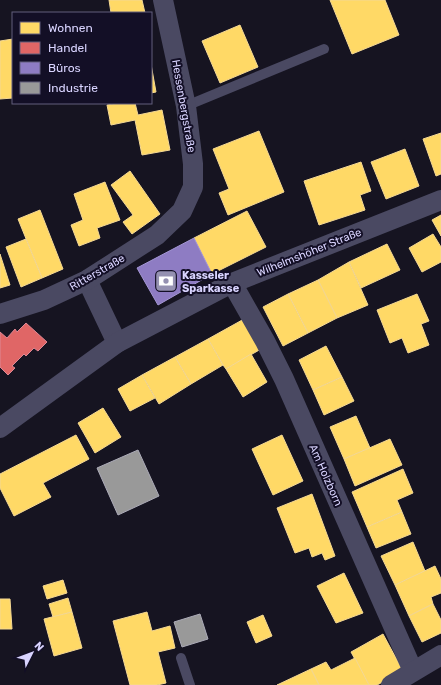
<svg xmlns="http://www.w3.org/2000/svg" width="441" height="685" font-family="Rubik,sans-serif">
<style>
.homes{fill:#ffd966;stroke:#f4d894}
.shops{fill:#e06666;stroke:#de8794}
.offices{fill:#8e7cc3;stroke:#a496d5}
.industry{fill:#999;stroke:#acabb8}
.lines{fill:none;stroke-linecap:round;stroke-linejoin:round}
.lane{stroke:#4a4962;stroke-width:10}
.street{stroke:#4a4962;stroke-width:20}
.labels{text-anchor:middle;stroke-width:4;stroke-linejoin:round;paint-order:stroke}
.street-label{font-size:11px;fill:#d9d4ff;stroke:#130f26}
.poi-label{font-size:11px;font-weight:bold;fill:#d9d4ff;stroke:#130f26;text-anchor:start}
</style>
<rect width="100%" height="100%" fill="#161421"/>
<g class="homes">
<path d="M 109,0 L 142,0 L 145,13 L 111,13 Z"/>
<path d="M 330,0 L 385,0 L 399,35 L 352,54 Z"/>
<path d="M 240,25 L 258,67 L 220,83 L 202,41 Z"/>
<path d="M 13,39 L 13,98 L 0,99 L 0,41 Z"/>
<path d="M 151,64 L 156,92 L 151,93 Z"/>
<path d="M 119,103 L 135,103 L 138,115 L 162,110 L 170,150 L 142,155 L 135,120 L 111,125 L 107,105 Z"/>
<path d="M 259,131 L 284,192 L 228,215 L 219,193 L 229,189 L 213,149 Z"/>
<path d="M 441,133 L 441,174 L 436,176 L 423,139 Z"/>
<path d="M 405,149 L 419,186 L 386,199 L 371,162 Z"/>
<path d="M 361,162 L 371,191 L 360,195 L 365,210 L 319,225 L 304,181 Z"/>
<path d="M 130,171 L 160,214 L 132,234 L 123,222 L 133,215 L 111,185 Z"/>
<path d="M 105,182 L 120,220 L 97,228 L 100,238 L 79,246 L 71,225 L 83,220 L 74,194 Z"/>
<path d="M 40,210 L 63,269 L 42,278 L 18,219 Z"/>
<path d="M 247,211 L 266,247 L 212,274 L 194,238 Z"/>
<path d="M 441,215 L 441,236 L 432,220 Z"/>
<path d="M 433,234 L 441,247 L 441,262 L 422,272 L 409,248 Z"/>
<path d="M 26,239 L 42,278 L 21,287 L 6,247 Z"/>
<path d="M 387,244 L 400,270 L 361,288 L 349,262 Z"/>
<path d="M 0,254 L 10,285 L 0,288 Z"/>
<path d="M 349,262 L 368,305 L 337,318 L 318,280 Z"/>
<path d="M 318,280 L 337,318 L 308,333 L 288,294 Z"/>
<path d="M 288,294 L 308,333 L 283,346 L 263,307 Z"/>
<path d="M 417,294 L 429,321 L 421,324 L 429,345 L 408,353 L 402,338 L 390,343 L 377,310 Z"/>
<path d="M 244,319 L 261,349 L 226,369 L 223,365 L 208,339 Z"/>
<path d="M 208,339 L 223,365 L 191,384 L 175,357 Z"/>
<path d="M 326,346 L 342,377 L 313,390 L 299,360 Z"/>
<path d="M 251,354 L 267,382 L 243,397 L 226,369 Z"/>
<path d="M 175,357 L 191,384 L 159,404 L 142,375 Z"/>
<path d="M 142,375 L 155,398 L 130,411 L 118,389 Z"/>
<path d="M 342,377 L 354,401 L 324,415 L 313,390 Z"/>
<path d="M 103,408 L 121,437 L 95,453 L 78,423 Z"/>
<path d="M 356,416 L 370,448 L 344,459 L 330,427 Z"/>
<path d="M 76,435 L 89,459 L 43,483 L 51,497 L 14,516 L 0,488 L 0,474 Z"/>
<path d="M 282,435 L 303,481 L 273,495 L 252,449 Z"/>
<path d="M 390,439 L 402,465 L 355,486 L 344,459 Z"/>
<path d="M 403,469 L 413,493 L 397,500 L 402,512 L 367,527 L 352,492 Z"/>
<path d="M 312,494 L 335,556 L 325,560 L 322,553 L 312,557 L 309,548 L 295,553 L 277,508 Z"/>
<path d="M 402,512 L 411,534 L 376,548 L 367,527 Z"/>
<path d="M 413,542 L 425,571 L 395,585 L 381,556 Z"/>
<path d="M 435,566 L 441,579 L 441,593 L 431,597 L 433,604 L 409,616 L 395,585 Z"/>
<path d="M 344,573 L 363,613 L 336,623 L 317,586 Z"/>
<path d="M 63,580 L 67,593 L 47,599 L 43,586 Z"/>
<path d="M 68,598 L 72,612 L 53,617 L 49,604 Z"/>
<path d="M 0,599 L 10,599 L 12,629 L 0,629 Z"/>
<path d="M 433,604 L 441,620 L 441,633 L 422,642 L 409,616 Z"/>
<path d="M 72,612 L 82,648 L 54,656 L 44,619 Z"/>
<path d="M 147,612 L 152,631 L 170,626 L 175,648 L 158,652 L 166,683 L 157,685 L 130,685 L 113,621 Z"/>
<path d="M 263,615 L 272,636 L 256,643 L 247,622 Z"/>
<path d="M 383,634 L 403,671 L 377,685 L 369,685 L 351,652 Z"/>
<path d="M 355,658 L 369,685 L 319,685 L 311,669 L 326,662 L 331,670 Z"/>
<path d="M 311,669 L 319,685 L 277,685 Z"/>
</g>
<path class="shops" d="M 26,323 L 47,342 L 38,351 L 34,348 L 26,356 L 24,354 L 12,366 L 15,368 L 8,375 L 0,367 L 0,332 L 7,338 L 15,329 L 17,332 Z"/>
<path class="offices" d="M 194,238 L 212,274 L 158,305 L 137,268 Z"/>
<g class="industry">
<path d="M 138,450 L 159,496 L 118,515 L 97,468 Z"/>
<path d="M 200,614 L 208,639 L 182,647 L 174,622 Z"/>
</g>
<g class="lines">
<g class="lane">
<path d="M 186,106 L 324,49"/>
<path d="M 181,658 L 190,685"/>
</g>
<g class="street">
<path d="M 87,280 L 117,343"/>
<path d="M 232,283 L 265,341 L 284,379 L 413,671"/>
<path d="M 0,314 L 44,300 L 87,280 L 157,235 L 182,211 L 193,187 L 193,164 L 186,106 L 163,0"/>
<path d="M 0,428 L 117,343 L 232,283 L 441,200"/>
<path d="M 391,685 L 441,655"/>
</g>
</g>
<defs>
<g id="bank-square" transform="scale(1.15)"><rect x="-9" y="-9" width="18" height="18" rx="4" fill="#9591b1" stroke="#130f26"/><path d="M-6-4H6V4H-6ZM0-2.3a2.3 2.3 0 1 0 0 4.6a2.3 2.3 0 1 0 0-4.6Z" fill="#fff"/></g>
</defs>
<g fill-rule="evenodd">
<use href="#bank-square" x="166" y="281"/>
</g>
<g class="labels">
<g class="street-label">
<text transform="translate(184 106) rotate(80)" y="4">Hessenbergstraße</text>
<text transform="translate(309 252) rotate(-22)" y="4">Wilhelmshöher Straße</text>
<text transform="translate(97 272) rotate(-30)" y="4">Ritterstraße</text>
<text transform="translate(326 475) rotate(66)" y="4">Am Holzborn</text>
</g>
<g class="poi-label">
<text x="182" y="279">Kasseler<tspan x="182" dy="13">Sparkasse</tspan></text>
</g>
</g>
<rect x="12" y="12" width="140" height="92" fill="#130f26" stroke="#625e7d"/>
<rect x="20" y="22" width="20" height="12" fill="#ffd966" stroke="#625e7d"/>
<text x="48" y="32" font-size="12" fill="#d9d4ff">Wohnen</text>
<rect x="20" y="42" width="20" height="12" fill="#e06666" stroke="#625e7d"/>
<text x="48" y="52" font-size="12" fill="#d9d4ff">Handel</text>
<rect x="20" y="62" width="20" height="12" fill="#8e7cc3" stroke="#625e7d"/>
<text x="48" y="72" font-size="12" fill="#d9d4ff">Büros</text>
<rect x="20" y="82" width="20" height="12" fill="#999999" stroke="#625e7d"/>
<text x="48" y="92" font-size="12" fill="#d9d4ff">Industrie</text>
<g transform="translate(32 653) rotate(48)" stroke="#130f26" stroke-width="3" paint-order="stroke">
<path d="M0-3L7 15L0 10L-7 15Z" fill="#d9d4ff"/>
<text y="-6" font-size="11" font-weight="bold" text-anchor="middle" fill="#d9d4ff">N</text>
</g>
</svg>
